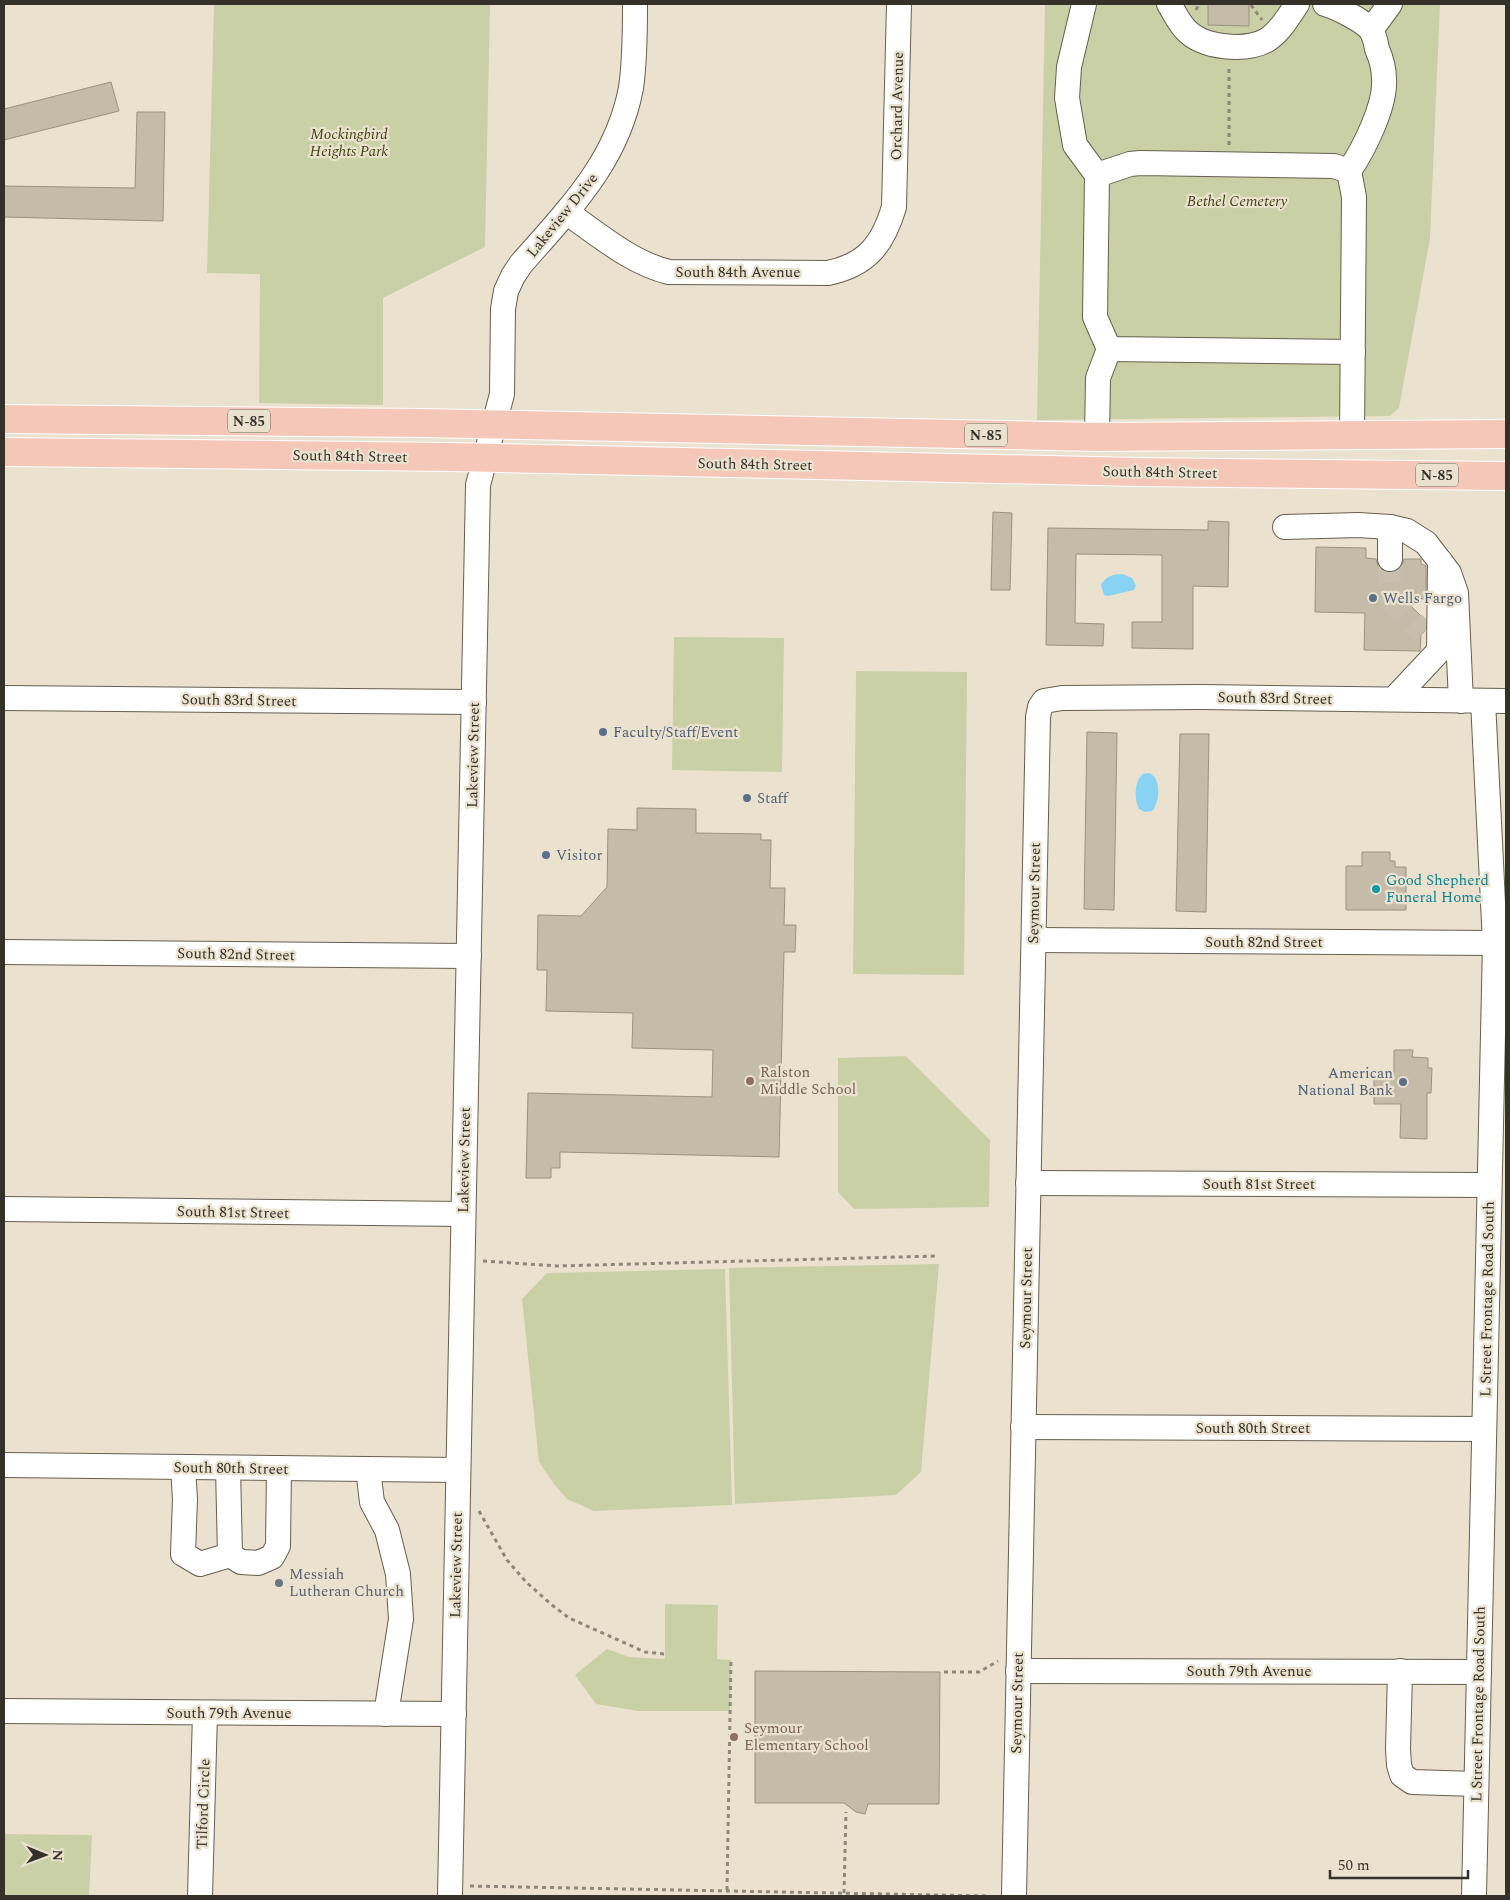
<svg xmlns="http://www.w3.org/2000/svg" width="1510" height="1900" font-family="Spectral,serif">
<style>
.green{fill:#cad0a6}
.water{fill:#88d3f3}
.building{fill:#c4bca9;stroke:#999280}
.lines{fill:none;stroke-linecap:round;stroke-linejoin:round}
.minor-tunnel{stroke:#c6bfae;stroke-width:24;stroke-dasharray:24 12;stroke-linecap:butt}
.minor-casing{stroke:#665f4f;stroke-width:26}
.major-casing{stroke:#fff;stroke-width:30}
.path{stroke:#8e887b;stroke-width:3;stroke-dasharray:4 4;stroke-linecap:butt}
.minor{stroke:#fff;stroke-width:24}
.major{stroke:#f5c7b9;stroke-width:28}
.service-dot{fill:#5c6f8a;stroke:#eae2cf;stroke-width:2}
.culture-dot{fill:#0f9aa8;stroke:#eae2cf;stroke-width:2}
.education-dot{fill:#8d6e63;stroke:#eae2cf;stroke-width:2}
.worship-dot{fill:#6b7280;stroke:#eae2cf;stroke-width:2}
.labels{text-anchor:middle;stroke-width:4.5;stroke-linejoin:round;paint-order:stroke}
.shield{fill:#eae2cf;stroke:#6b665b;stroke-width:1}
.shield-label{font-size:14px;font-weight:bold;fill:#343129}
.street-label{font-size:15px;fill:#343129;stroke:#eae2cf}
.park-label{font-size:15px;font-style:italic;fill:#3e4311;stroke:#eae2cf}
.service-label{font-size:15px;fill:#4e5e75;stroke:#eae2cf;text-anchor:start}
.culture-label{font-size:15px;fill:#0d838f;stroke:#eae2cf;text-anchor:start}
.education-label{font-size:15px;fill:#785e54;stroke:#eae2cf;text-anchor:start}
.worship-label{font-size:15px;fill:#5b616d;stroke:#eae2cf;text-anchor:start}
</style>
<rect width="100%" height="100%" fill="#eae2cf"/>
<g class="green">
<path d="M 214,4 L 490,4 L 485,247 L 383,298 L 383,405 L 259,403 L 260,274 L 207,273 Z"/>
<path d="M 1045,4 L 1440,4 L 1430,239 L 1399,408 L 1390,416 L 1037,420 Z"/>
<path d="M 674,637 L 784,638 L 782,772 L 672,770 Z"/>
<path d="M 856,671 L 967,672 L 964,975 L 853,974 Z"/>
<path d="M 906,1056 L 990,1140 L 989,1207 L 854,1209 L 838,1192 L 838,1058 Z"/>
<path d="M 939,1264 L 921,1472 L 896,1495 L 735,1504 L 729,1268 Z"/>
<path d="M 725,1269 L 732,1505 L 594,1511 L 567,1499 L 554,1484 L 539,1462 L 522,1299 L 547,1273 Z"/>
<path d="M 665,1604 L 718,1605 L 717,1659 L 731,1660 L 730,1711 L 638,1711 L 596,1704 L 575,1675 L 607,1649 L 629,1657 L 665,1659 Z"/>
<path d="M 4,1834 L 92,1835 L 89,1896 L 4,1896 Z"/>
</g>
<g class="water">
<path d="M 1122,574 L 1132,578 L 1136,586 L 1134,590 L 1108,596 L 1104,595 L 1101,585 C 1105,577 1113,574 1122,574 Z"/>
<path d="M 1149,773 C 1162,778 1160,802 1152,811 L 1145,812 L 1139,809 C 1134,799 1134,781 1143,774 Z"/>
</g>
<g class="building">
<path d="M 1208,4 L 1249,4 L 1249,26 L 1208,25 Z"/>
<path d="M 111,82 L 119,111 L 4,140 L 4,109 Z"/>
<path d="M 137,112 L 165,112 L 163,221 L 4,217 L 4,186 L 135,188 Z"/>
<path d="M 993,512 L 1012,513 L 1010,590 L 991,590 Z"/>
<path d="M 1208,521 L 1229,522 L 1228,587 L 1193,586 L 1193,649 L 1132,648 L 1132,622 L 1162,622 L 1162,555 L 1076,554 L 1075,623 L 1104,624 L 1103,646 L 1046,645 L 1048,528 L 1208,530 Z"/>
<path d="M 1316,547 L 1366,548 L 1366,558 L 1376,559 L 1378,566 L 1384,571 L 1390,573 L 1397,571 L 1402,565 L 1404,559 L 1421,559 L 1421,564 L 1426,566 L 1426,599 L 1403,598 L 1426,621 L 1421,626 L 1425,631 L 1421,635 L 1420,651 L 1364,650 L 1365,613 L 1315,612 Z"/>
<path d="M 1087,732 L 1117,733 L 1114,910 L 1084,909 Z"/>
<path d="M 1180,734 L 1209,734 L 1206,912 L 1176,911 Z"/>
<path d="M 637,808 L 696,809 L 696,833 L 761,834 L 761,840 L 771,840 L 770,888 L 785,888 L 784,925 L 796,925 L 795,952 L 784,952 L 779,1157 L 560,1152 L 560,1168 L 551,1168 L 551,1178 L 526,1178 L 528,1093 L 712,1097 L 713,1050 L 632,1048 L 633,1013 L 546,1011 L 547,970 L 537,970 L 538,915 L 581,916 L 607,887 L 608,829 L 637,830 Z"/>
<path d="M 1362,852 L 1390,852 L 1390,861 L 1395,861 L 1395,867 L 1406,867 L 1406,910 L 1346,910 L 1346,866 L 1362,866 Z"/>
<path d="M 1394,1050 L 1413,1050 L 1412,1057 L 1428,1058 L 1428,1068 L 1432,1068 L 1431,1093 L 1427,1093 L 1427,1139 L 1400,1138 L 1401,1104 L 1374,1104 L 1374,1072 L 1394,1072 Z"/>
<path d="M 755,1671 L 940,1672 L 939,1804 L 868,1804 L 865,1814 L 856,1812 L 844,1803 L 755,1803 Z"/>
</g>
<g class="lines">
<path class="minor-tunnel" d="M 1390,559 L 1391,597 L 1397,607 L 1423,633"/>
<g class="minor-casing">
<g id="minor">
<path d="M 1084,4 L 1069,67 L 1067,98 L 1075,145 L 1097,175 L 1095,317 L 1109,349 L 1353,352"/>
<path d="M 1169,4 C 1174,12 1179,23 1186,30 C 1203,48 1245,52 1267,40 C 1280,32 1289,16 1297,4"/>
<path d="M 1325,4 C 1336,7 1364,21 1371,30 C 1374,35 1376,43 1377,49 C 1381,58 1384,69 1384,79 C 1386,105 1364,149 1349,171 L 1354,197 L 1352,435"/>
<path d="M 1371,30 L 1390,4"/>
<path d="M 1097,175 L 1130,164 L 1140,163 L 1334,166 L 1349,171"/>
<path d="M 566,212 C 598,234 631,263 669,272 L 828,273 C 867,265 883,244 894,207 L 899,4"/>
<path d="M 1097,437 L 1098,378 L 1109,349"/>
<path d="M 1285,527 L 1358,525 L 1390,527 L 1407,531 L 1426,543 L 1449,573 L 1456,593 L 1461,701"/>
<path d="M 1390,559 L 1390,527"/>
<path d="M 4,698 L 474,702"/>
<path d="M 1394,699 L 1439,651 L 1440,561"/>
<path d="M 1034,940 L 1495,943"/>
<path d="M 4,952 L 469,956"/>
<path d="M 1028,1183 L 1489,1185"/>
<path d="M 4,1209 L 463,1214"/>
<path d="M 1023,1427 L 1484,1429"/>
<path d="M 4,1465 L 458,1470"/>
<path d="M 183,1467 L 185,1499 L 183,1554 L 200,1564 L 230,1555"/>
<path d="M 228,1468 L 230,1555 L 241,1562 L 258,1563 L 272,1557 L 278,1546 L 279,1468"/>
<path d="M 368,1469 L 372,1502 L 387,1530 L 398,1574 L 401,1619 L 386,1714"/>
<path d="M 1018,1671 L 1479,1672"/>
<path d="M 1400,1671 L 1398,1749 L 1399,1765 L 1402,1775 L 1412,1782 L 1476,1784"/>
<path d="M 4,1711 L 454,1714"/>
<path d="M 200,1896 L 205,1713"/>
<path d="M 450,1896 L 478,485 L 502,394 L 503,309 L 506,291 L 513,276 L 521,264 C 569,209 617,162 631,88 C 635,60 635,32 635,4"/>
<path d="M 1014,1896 L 1038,717 L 1040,707 L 1044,701 L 1062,698 L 1201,697 L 1506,701"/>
<path d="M 1474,1896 L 1495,943 L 1483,701"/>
</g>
</g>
<g class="major-casing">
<g id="major">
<path d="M 4,419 L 422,423 L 1097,437 L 1506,434"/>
<path d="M 4,452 L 451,457 L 1137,472 L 1506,476"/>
</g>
</g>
<g class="path">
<path d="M 1251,5 L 1262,20"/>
<path d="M 1196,10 L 1199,4"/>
<path d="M 1229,145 L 1229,67"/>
<path d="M 483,1261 L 557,1266 L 937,1256"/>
<path d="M 479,1511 L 507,1560 L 526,1582 L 552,1605 L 569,1618 L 645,1652 L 665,1654"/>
<path d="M 944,1672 L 979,1672 L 998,1661"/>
<path d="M 470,1886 L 989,1896"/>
<path d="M 727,1890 L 731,1660"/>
<path d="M 844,1893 L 846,1812"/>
</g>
<use href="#minor" class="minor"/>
<use href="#major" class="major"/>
</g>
<g class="service-dot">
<circle cx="1373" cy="598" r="5"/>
<circle cx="603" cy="732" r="5"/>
<circle cx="747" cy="798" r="5"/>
<circle cx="546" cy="855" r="5"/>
<circle cx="1403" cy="1082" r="5"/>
</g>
<circle class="culture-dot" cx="1376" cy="889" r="5"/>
<g class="education-dot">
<circle cx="750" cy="1081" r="5"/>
<circle cx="734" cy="1737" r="5"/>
</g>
<circle class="worship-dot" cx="279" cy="1583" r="5"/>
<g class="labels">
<g class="shield">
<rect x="228" y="409.5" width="42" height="23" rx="4"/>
<rect x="965" y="423.5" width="42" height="23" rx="4"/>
<rect x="1416" y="463.5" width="42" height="23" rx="4"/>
</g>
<g class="shield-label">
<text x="249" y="426">N-85</text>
<text x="986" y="440">N-85</text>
<text x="1437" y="480">N-85</text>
</g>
<g class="street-label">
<text transform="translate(897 106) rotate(-89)" y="5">Orchard Avenue</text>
<text transform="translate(562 215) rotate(-51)" y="5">Lakeview Drive</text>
<text x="738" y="277">South 84th Avenue</text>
<text transform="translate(350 456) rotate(1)" y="5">South 84th Street</text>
<text transform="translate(755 464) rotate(1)" y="5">South 84th Street</text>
<text transform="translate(1160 472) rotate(1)" y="5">South 84th Street</text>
<text transform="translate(1275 698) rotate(1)" y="5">South 83rd Street</text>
<text transform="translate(239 700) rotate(1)" y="5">South 83rd Street</text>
<text transform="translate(473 755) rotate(-89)" y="5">Lakeview Street</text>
<text transform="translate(1034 893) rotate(-89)" y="5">Seymour Street</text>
<text x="1264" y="947">South 82nd Street</text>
<text transform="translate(236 954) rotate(1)" y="5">South 82nd Street</text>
<text transform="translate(464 1160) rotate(-89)" y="5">Lakeview Street</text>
<text x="1259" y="1189">South 81st Street</text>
<text transform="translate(233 1212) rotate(1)" y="5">South 81st Street</text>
<text transform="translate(1026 1298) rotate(-89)" y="5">Seymour Street</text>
<text transform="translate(1487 1299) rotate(-89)" y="5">L Street Frontage Road South</text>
<text x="1253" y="1433">South 80th Street</text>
<text transform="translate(231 1468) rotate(1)" y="5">South 80th Street</text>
<text transform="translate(456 1565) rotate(-89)" y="5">Lakeview Street</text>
<text x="1249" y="1676">South 79th Avenue</text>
<text transform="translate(1017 1703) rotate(-89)" y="5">Seymour Street</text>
<text transform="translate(1478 1704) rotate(-89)" y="5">L Street Frontage Road South</text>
<text x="229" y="1718">South 79th Avenue</text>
<text transform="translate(203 1804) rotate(-88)" y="5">Tilford Circle</text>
</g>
<g class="park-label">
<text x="349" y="139">Mockingbird<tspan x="349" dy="17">Heights Park</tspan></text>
<text x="1237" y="206">Bethel Cemetery</text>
</g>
<g class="service-label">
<text x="1383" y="603">Wells Fargo</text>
<text x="613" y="737">Faculty/Staff/Event</text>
<text x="757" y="803">Staff</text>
<text x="556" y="860">Visitor</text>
<text x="1393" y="1078" text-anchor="end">American<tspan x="1393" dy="17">National Bank</tspan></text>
</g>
<g class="culture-label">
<text x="1386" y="885">Good Shepherd<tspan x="1386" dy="17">Funeral Home</tspan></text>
</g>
<g class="education-label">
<text x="760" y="1077">Ralston<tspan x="760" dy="17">Middle School</tspan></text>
<text x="744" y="1733">Seymour<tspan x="744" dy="17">Elementary School</tspan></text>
</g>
<g class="worship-label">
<text x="289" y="1579">Messiah<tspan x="289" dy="17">Lutheran Church</tspan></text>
</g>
</g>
<rect width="1510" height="1900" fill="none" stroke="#343129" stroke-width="10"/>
<g transform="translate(45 1855) rotate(91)" stroke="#eae2cf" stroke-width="4" paint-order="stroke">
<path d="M0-4L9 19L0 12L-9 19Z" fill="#343129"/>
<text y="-8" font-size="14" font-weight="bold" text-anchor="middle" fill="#343129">N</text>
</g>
<path d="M1330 1870v8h138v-8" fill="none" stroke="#343129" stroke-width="2.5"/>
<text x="1338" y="1870" font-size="15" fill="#343129" stroke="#eae2cf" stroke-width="4" paint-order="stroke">50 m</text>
</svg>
